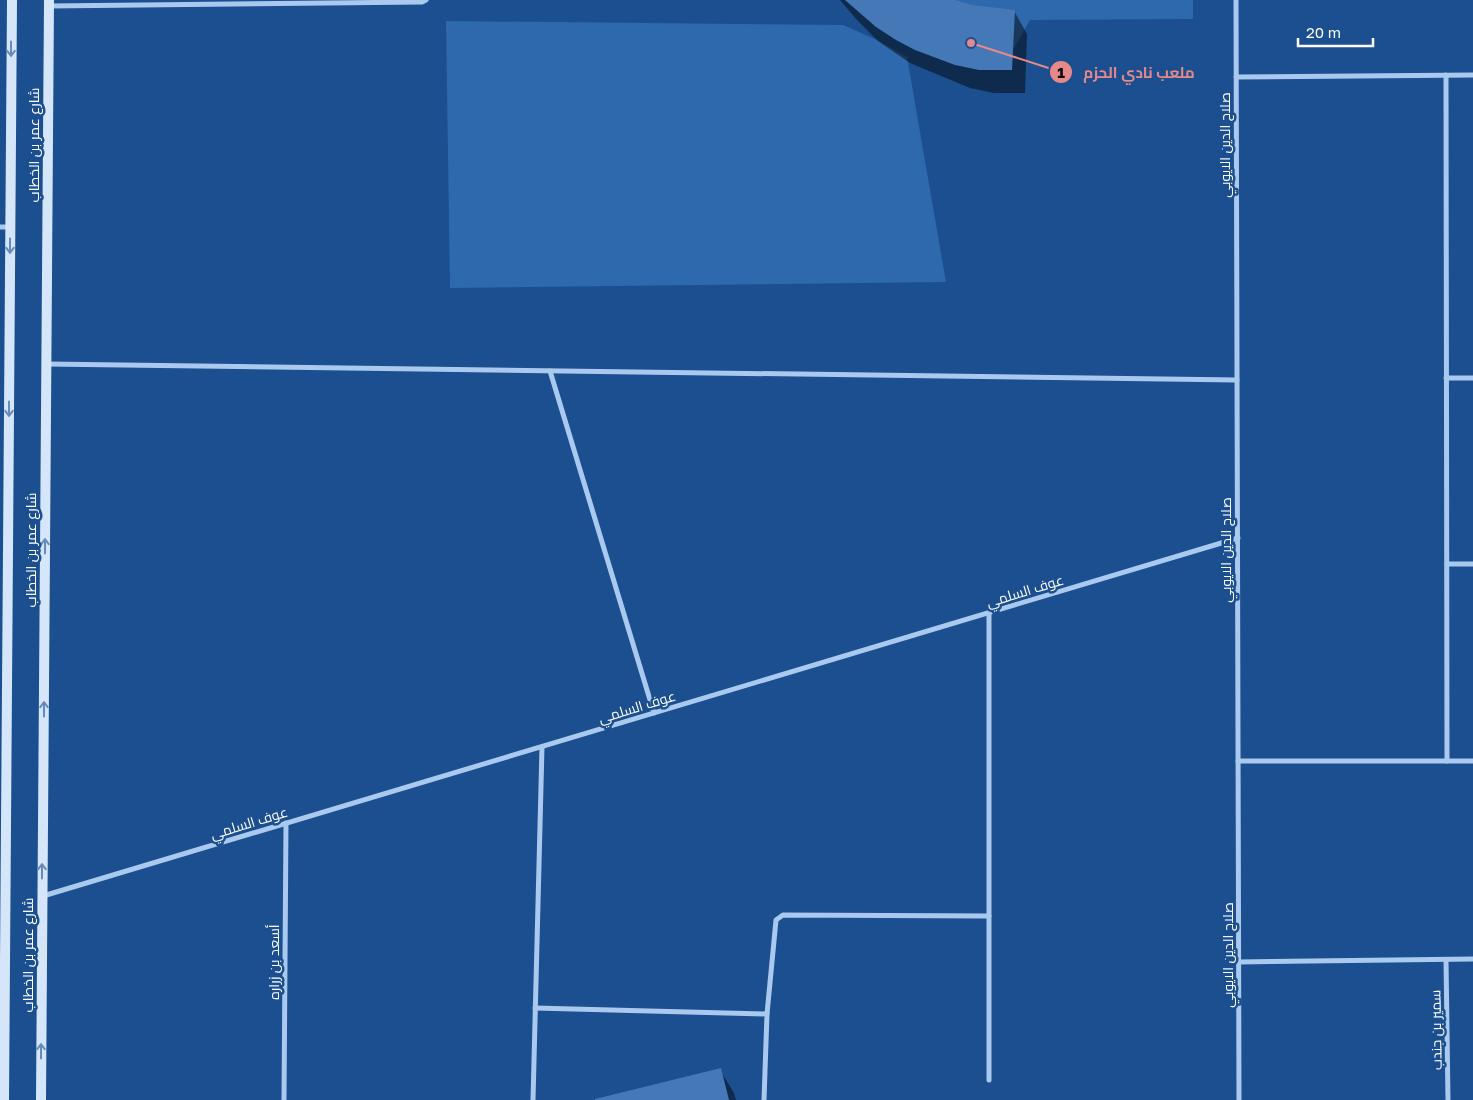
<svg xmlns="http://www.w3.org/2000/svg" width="1473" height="1100" font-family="'Golos Text',Cairo,sans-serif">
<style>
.green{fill:#2e69ad}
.shadow{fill:#0007}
.building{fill:#4478b7}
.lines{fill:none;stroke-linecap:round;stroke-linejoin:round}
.street{stroke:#a9c9ee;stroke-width:5}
.secondary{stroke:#d6e6fa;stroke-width:10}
.oneway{stroke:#668bba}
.labels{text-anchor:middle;stroke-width:5;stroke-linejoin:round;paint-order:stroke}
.street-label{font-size:14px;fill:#fff;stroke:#1b4f8f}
.leader{fill:none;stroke:#e88989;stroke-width:2}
.callout-dot{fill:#e88989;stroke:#1b4f8f;stroke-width:2}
.mark-label{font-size:15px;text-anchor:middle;font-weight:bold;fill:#111}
.callout-label{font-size:15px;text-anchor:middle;font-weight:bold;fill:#e88989;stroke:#1b4f8f;stroke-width:5;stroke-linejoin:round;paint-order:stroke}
</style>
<rect width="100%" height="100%" fill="#1b4f8f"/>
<g class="green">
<path d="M 855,0 L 1193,0 L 1193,19 L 1030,20 L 1008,59 Z"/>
<path d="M 446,21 L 843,25 L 877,40 L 907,57 L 946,282 L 450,288 Z"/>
</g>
<g class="shadow">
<path d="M 840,0 L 951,0 L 971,7 L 1014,11 L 1027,34 L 1025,93 L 994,93 L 970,88 L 910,63 L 878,41 L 857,20 Z"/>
<path d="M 720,1070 L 734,1093 L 736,1100 L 597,1100 Z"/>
</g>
<g class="building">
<path d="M 845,0 L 955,0 L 972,5 L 1015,10 L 1012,70 L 979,70 L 955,65 L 915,50 L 896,40 L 876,27 Z"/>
<path d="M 721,1068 L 729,1100 L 595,1100 L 595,1099 Z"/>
</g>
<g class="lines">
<g class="street">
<path d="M 1236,0 L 1239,1100"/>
<path d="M 49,6 L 422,2 L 426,0"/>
<path d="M 1446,75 L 1447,761"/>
<path d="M 1236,77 L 1473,75"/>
<path d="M 0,227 L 10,227"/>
<path d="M 46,364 L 1237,380"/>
<path d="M 550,371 L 654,713"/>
<path d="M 1446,378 L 1473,378"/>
<path d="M 1447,564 L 1473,564"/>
<path d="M 989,613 L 989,1080"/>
<path d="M 1238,761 L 1473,761"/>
<path d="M 43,896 L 1238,538"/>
<path d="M 1446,960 L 1448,1100"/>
<path d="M 1239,962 L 1473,959"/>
<path d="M 535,1008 L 767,1014 L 764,1100"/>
<path d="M 767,1014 L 776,920 L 783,915 L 989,916"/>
<path d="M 284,1100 L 286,823"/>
<path d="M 533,1100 L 542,747"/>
</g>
<g class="secondary">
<path d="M 4,1100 L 12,0"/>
<path d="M 41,1100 L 49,0"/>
</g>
</g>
<defs><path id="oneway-shaft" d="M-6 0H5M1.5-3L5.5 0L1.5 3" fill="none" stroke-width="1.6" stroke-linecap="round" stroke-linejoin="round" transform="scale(1.25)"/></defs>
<g class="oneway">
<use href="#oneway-shaft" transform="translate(11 49) rotate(90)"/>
<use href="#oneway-shaft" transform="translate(10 246) rotate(90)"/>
<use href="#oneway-shaft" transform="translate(9 409) rotate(90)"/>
<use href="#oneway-shaft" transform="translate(45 546) rotate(-90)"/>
<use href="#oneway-shaft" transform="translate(44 709) rotate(-90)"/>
<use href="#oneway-shaft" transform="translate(42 871) rotate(-90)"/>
<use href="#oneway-shaft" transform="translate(41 1051) rotate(-90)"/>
</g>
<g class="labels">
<g class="street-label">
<text transform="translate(34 145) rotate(-90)" y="5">شارع عمر بن الخطاب</text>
<text transform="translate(1225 145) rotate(-90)" y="5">صلاح الدين الايوبي</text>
<text transform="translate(31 550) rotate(-90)" y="5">شارع عمر بن الخطاب</text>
<text transform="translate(1226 550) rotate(-90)" y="5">صلاح الدين الايوبي</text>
<text transform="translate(1025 591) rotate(-17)" y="5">عوف السلمي</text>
<text transform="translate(637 707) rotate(-17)" y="5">عوف السلمي</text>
<text transform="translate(249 823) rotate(-17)" y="5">عوف السلمي</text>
<text transform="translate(28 955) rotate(-90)" y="5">شارع عمر بن الخطاب</text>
<text transform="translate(1228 955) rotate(-90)" y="5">صلاح الدين الايوبي</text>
<text transform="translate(274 962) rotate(-90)" y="5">أسعد بن زراره</text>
<text transform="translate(1436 1030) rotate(-91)" y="5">سمير بن جندب</text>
</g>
</g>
<path class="leader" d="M971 43L1061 72"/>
<g class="callout-dot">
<circle cx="971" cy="43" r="5"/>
<circle cx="1061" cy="72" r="12"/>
</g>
<g class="mark-label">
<text x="1061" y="78">1</text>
</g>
<g class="callout-label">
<text x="1139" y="78">ملعب نادي الحزم</text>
</g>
<path d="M1298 38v8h75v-8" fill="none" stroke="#ffffff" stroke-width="2.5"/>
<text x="1306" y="38" font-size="15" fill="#ffffff" stroke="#1b4f8f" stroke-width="4" paint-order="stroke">20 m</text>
</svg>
